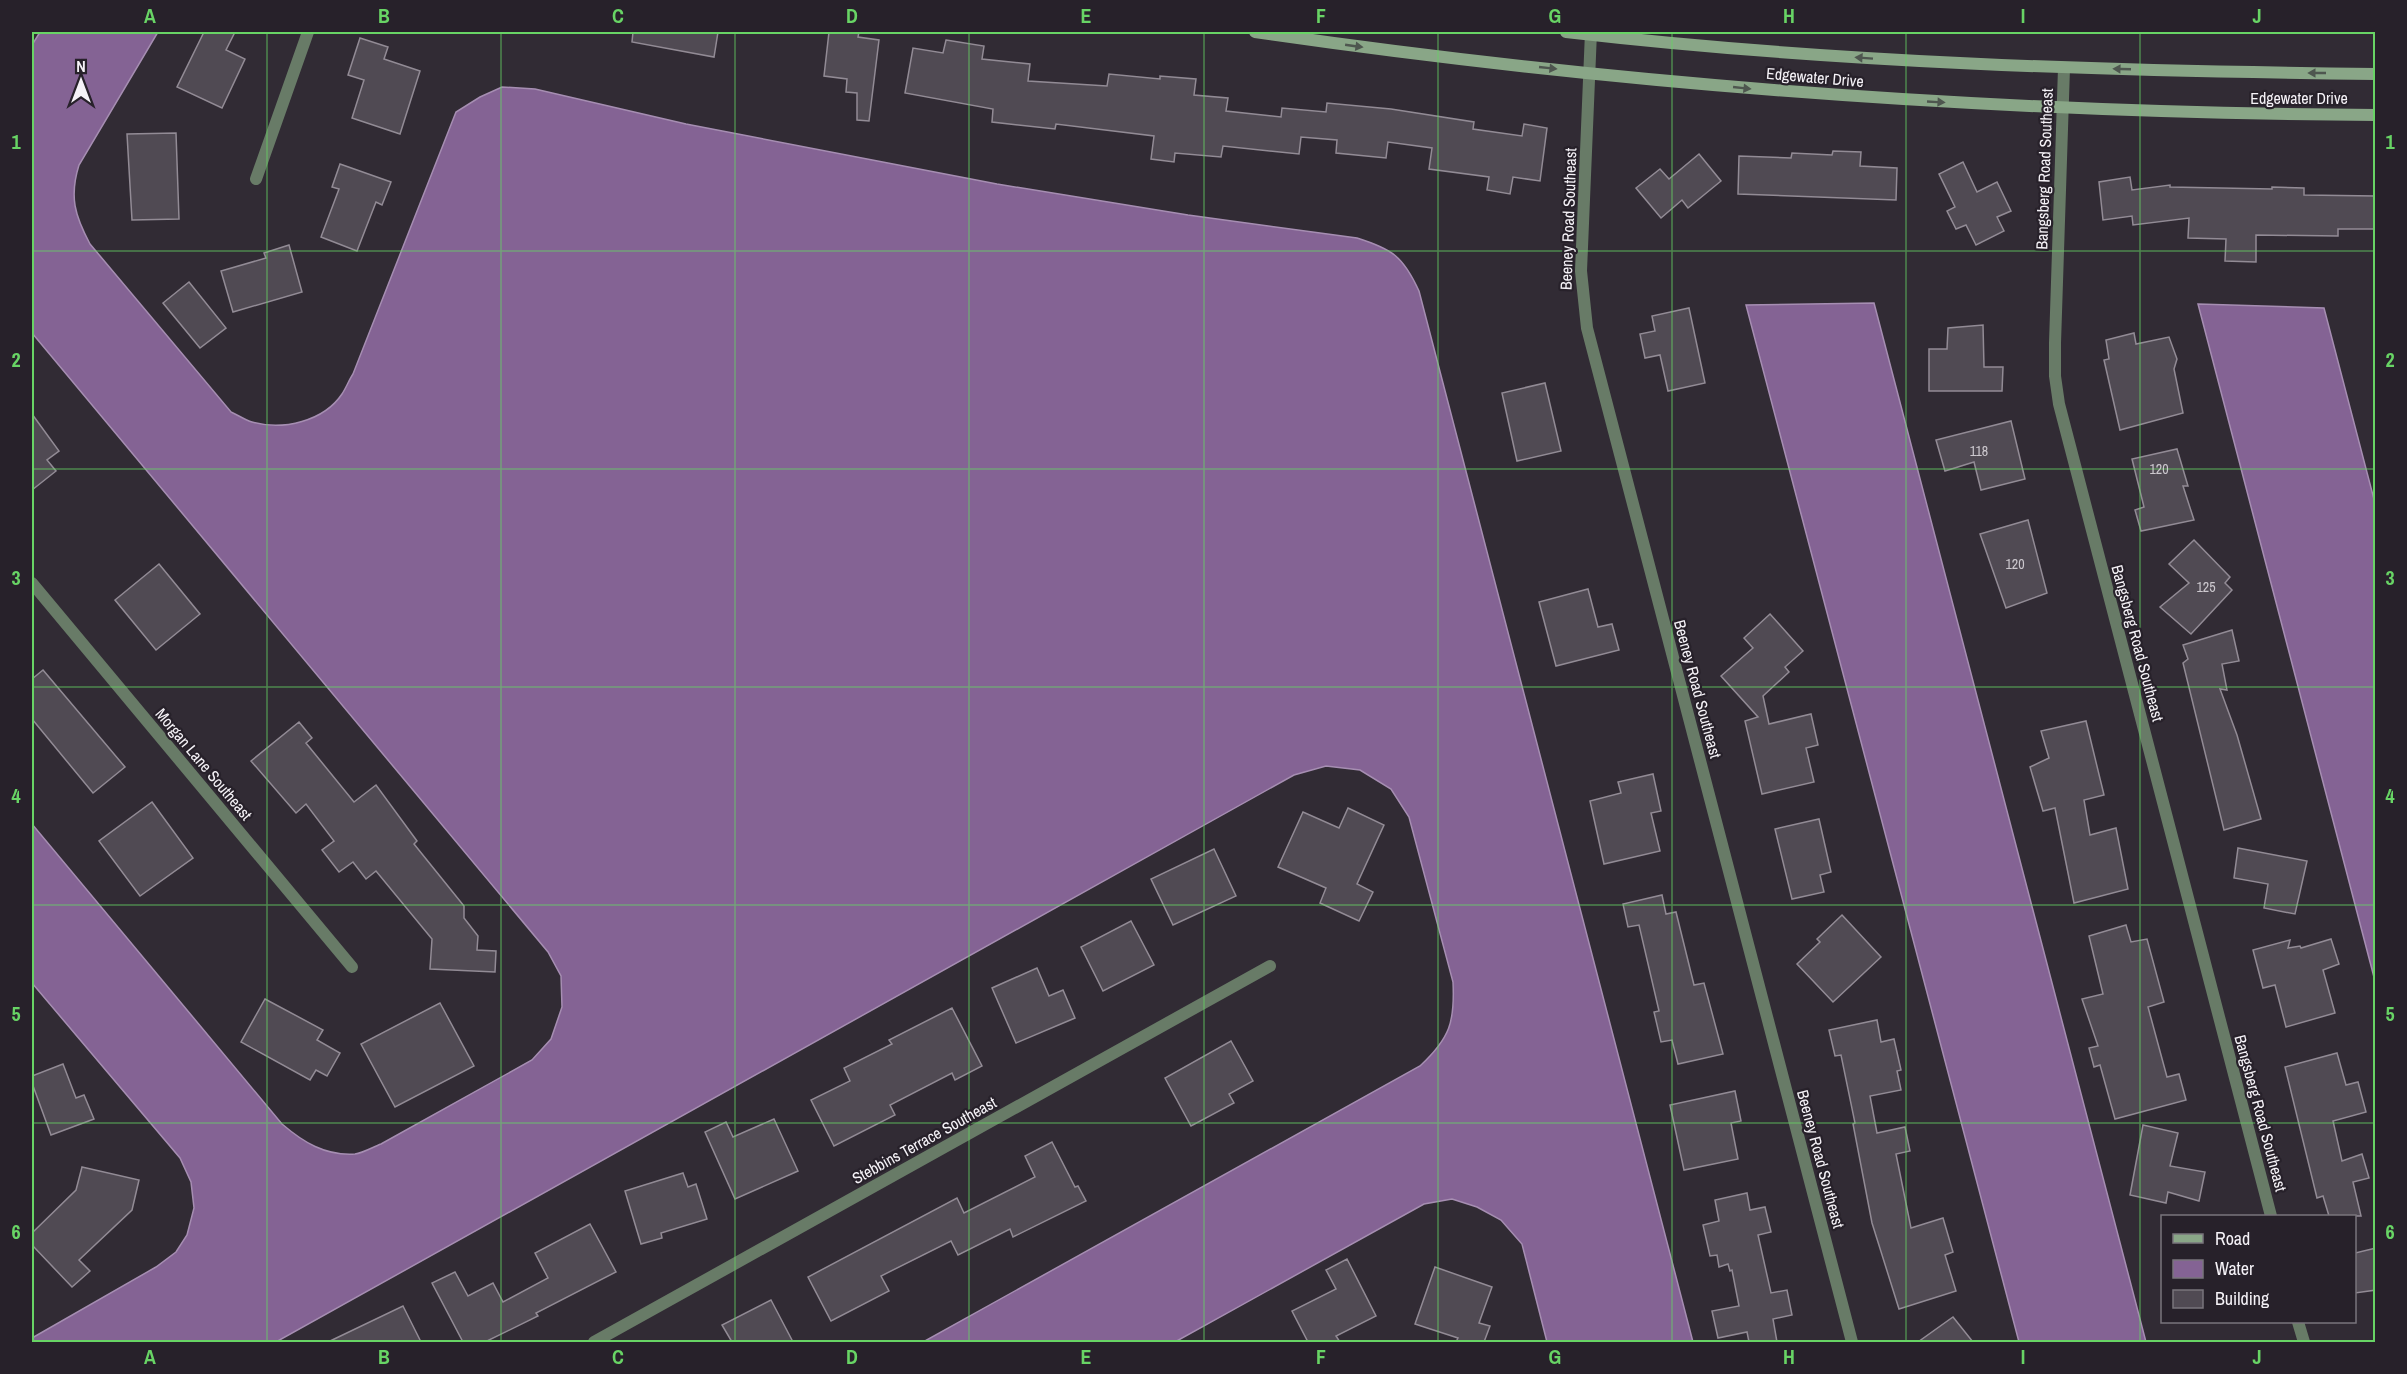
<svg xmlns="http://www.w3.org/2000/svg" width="2407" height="1374" font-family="'Archivo Narrow',sans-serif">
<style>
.water{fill:#846394;stroke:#a68eb2;stroke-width:1.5}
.building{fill:#504a53;stroke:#928b95;stroke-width:1.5}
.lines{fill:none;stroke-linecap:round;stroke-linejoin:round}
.street{stroke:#687b67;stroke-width:12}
.secondary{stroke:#89a687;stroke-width:12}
.oneway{fill:#4e564f}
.grid{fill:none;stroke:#68d465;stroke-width:1.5;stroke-opacity:0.55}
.labels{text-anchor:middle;stroke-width:4.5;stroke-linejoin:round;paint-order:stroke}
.number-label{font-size:14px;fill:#ccc8ce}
.street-label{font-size:16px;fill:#f5f2f7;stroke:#27212a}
.neatline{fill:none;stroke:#68d465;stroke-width:2}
.grid-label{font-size:20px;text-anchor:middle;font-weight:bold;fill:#68d465}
</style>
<rect width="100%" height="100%" fill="#312b34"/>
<g class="water">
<path d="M 40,32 L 158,32 L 79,165 C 69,197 75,216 90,244 L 231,412 C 238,415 245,420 252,422 C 283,431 324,421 342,394 C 346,388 349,380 353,374 L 456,112 L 480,97 L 502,87 L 535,89 L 686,124 L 997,184 L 1188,215 L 1357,238 C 1392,249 1403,256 1419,291 L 1693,1342 L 1547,1342 L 1522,1244 L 1501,1220 L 1477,1207 L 1452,1199 L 1424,1204 L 1175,1342 L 923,1342 L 1420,1066 C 1450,1038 1455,1022 1453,982 L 1409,817 L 1391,789 L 1360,770 L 1326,766 L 1294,775 L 276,1342 L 32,1342 L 32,1338 L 156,1267 L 176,1252 L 187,1235 L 194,1208 L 191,1182 L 180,1158 L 32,983 L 32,824 L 282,1124 C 303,1142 325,1156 355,1154 C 363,1153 373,1147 381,1144 L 532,1060 L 551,1039 L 562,1007 L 561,976 L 548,952 L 32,333 L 32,45 Z"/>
<path d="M 1874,303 L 2146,1342 L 2019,1342 L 1746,305 Z"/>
<path d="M 2198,304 L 2324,308 L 2375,503 L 2375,981 Z"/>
</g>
<g class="building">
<path d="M 204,32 L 235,32 L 226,50 L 245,59 L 222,108 L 177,87 Z"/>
<path d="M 633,32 L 718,32 L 714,57 L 632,42 Z"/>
<path d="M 829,32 L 859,32 L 858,37 L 879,40 L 869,121 L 857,120 L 857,93 L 846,92 L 847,79 L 824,76 Z"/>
<path d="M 360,38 L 388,47 L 384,59 L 420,71 L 400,134 L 352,118 L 364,80 L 348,75 Z"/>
<path d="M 946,40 L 984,46 L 982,59 L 1030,64 L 1028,81 L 1107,86 L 1109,74 L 1160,79 L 1160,76 L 1196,79 L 1194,95 L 1228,98 L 1226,111 L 1281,117 L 1282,108 L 1326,112 L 1327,103 L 1391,109 L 1474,122 L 1473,129 L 1522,136 L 1524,124 L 1547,128 L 1540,181 L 1513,177 L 1510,194 L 1487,190 L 1489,177 L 1429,169 L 1432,148 L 1388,142 L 1386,158 L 1336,153 L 1337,140 L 1301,137 L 1299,154 L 1223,146 L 1221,157 L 1175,153 L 1174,162 L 1151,159 L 1154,136 L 1056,124 L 1055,129 L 992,122 L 993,109 L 905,93 L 913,48 L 943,53 Z"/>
<path d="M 176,133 L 179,219 L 132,220 L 127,134 Z"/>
<path d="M 1833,151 L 1861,152 L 1860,166 L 1897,168 L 1896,200 L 1738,194 L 1739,156 L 1791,158 L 1792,153 L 1832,155 Z"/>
<path d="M 1699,154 L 1721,181 L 1688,208 L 1682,200 L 1661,218 L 1636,188 L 1660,169 L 1669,179 Z"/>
<path d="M 1963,162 L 1977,192 L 1997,182 L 2011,211 L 1997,217 L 2004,231 L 1976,245 L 1966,225 L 1956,229 L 1947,211 L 1955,207 L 1939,174 Z"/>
<path d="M 340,164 L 391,182 L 382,205 L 376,202 L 357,251 L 321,237 L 339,189 L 332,187 Z"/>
<path d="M 2130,177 L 2132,190 L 2170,185 L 2170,187 L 2272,189 L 2272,187 L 2304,188 L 2304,195 L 2376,196 L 2376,229 L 2338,229 L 2338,236 L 2256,235 L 2256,262 L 2225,261 L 2226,239 L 2188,238 L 2189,218 L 2133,225 L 2132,216 L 2103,220 L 2099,182 Z"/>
<path d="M 289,245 L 302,292 L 233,312 L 221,271 L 266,258 L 264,253 Z"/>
<path d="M 189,282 L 226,328 L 200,348 L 163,303 Z"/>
<path d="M 1689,308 L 1705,383 L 1668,391 L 1660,355 L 1645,358 L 1640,334 L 1655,331 L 1652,316 Z"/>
<path d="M 1983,325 L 1984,367 L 2003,367 L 2002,391 L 1929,391 L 1929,349 L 1947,349 L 1948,328 Z"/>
<path d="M 2134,333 L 2136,344 L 2169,337 L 2177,359 L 2174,369 L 2183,413 L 2120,430 L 2104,360 L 2109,359 L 2106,340 Z"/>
<path d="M 1545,383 L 1561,451 L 1517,461 L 1502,393 Z"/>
<path d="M 32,414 L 59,451 L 47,460 L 56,471 L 32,490 Z"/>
<path d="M 2011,421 L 2025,479 L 1981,490 L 1974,462 L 1945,471 L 1936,440 Z"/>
<path d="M 2177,449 L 2188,486 L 2183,486 L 2194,520 L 2141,531 L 2135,510 L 2144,507 L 2132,459 Z"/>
<path d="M 2028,520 L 2047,593 L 2006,608 L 1980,534 Z"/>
<path d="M 2194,540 L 2230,577 L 2225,583 L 2232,590 L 2191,634 L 2160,607 L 2189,583 L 2169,564 Z"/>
<path d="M 159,564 L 200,614 L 156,650 L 115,600 Z"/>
<path d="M 1588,589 L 1598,627 L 1612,624 L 1619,650 L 1556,666 L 1539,602 Z"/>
<path d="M 1770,614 L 1803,651 L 1785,667 L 1789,672 L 1763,696 L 1769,724 L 1811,714 L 1818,745 L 1806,748 L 1814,782 L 1762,794 L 1745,721 L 1758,717 L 1721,676 L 1753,648 L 1744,638 Z"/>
<path d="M 2232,630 L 2239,661 L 2222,664 L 2227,690 L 2220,689 L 2237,735 L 2261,819 L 2224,830 L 2183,663 L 2188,659 L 2183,645 Z"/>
<path d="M 43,670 L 125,767 L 93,793 L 32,719 L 32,679 Z"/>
<path d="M 2086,721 L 2104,795 L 2084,800 L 2090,835 L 2116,828 L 2128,889 L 2074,903 L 2055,808 L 2043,811 L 2030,767 L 2049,758 L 2041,731 Z"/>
<path d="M 299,722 L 312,738 L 306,743 L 354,802 L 376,785 L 417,841 L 414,844 L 464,906 L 464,918 L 478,936 L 477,950 L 496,951 L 495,972 L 430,969 L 432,939 L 376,871 L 366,879 L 353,862 L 339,872 L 322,850 L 334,841 L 306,804 L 296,813 L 251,761 Z"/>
<path d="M 1653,774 L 1661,811 L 1651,813 L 1660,851 L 1604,864 L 1590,801 L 1621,793 L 1618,782 Z"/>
<path d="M 152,802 L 193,858 L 140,896 L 99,841 Z"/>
<path d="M 1348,808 L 1384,825 L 1357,884 L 1373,892 L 1359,921 L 1320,903 L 1326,888 L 1278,867 L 1303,812 L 1339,828 Z"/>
<path d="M 1819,819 L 1831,872 L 1820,875 L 1824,892 L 1792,899 L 1775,829 Z"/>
<path d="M 2238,848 L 2307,861 L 2295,914 L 2264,908 L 2268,884 L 2234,878 Z"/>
<path d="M 1214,849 L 1236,896 L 1173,925 L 1151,879 Z"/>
<path d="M 1662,895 L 1666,914 L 1676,912 L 1694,985 L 1704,983 L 1723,1054 L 1678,1064 L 1672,1040 L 1661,1042 L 1654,1012 L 1659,1011 L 1639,925 L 1628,927 L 1623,904 Z"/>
<path d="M 1842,915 L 1881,957 L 1833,1002 L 1797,964 L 1820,942 L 1817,939 Z"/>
<path d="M 1131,921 L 1154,965 L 1103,991 L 1081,947 Z"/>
<path d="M 2126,925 L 2131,942 L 2147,939 L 2164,1002 L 2148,1007 L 2167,1077 L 2179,1074 L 2186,1100 L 2115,1119 L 2100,1065 L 2094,1067 L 2089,1048 L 2098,1046 L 2082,999 L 2103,994 L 2089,936 Z"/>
<path d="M 2331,939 L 2339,964 L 2323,970 L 2335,1013 L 2286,1027 L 2275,985 L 2263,988 L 2253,950 L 2290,940 L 2288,948 L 2300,946 L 2301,948 Z"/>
<path d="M 1037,968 L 1049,996 L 1063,990 L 1075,1018 L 1016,1043 L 992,988 Z"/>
<path d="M 265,999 L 323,1030 L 317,1040 L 340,1053 L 327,1076 L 316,1070 L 310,1080 L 241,1042 Z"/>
<path d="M 440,1003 L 474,1066 L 395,1107 L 361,1044 Z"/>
<path d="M 952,1008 L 982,1066 L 955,1080 L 952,1073 L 890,1105 L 895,1115 L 834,1146 L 811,1100 L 850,1081 L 844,1068 L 892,1044 L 889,1040 Z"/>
<path d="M 1877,1020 L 1881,1042 L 1894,1039 L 1901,1070 L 1897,1071 L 1901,1090 L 1870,1096 L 1877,1133 L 1905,1127 L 1910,1151 L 1896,1154 L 1911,1228 L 1943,1218 L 1953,1252 L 1945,1255 L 1956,1291 L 1899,1309 L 1872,1223 L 1853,1124 L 1855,1123 L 1841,1055 L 1835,1056 L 1829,1030 Z"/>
<path d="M 1231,1041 L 1253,1081 L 1229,1094 L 1234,1103 L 1191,1126 L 1165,1078 Z"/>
<path d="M 2337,1053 L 2346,1085 L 2358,1082 L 2366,1112 L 2333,1121 L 2342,1161 L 2362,1154 L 2369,1178 L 2353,1182 L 2361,1216 L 2329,1216 L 2323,1196 L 2317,1198 L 2285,1067 Z"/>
<path d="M 63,1064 L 76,1098 L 84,1095 L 94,1119 L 51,1135 L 32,1083 L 32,1076 Z"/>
<path d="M 1735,1091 L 1741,1121 L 1731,1123 L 1738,1159 L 1684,1170 L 1670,1105 Z"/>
<path d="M 774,1119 L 798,1171 L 735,1199 L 705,1132 L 726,1122 L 733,1137 Z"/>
<path d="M 2143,1125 L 2178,1133 L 2170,1166 L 2205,1172 L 2199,1201 L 2168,1192 L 2166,1203 L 2130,1195 Z"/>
<path d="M 1052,1142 L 1075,1187 L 1078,1186 L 1086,1201 L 1013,1237 L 1010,1229 L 958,1255 L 951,1241 L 881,1276 L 889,1291 L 831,1321 L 808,1277 L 957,1198 L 964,1213 L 1035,1177 L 1025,1156 Z"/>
<path d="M 82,1167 L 139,1180 L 132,1210 L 79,1260 L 90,1271 L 72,1287 L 32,1245 L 32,1233 L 76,1190 Z"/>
<path d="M 683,1173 L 688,1187 L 696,1184 L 707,1219 L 661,1233 L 662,1238 L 641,1244 L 625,1191 Z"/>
<path d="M 1747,1193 L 1750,1210 L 1765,1207 L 1771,1232 L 1758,1235 L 1771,1293 L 1787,1290 L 1792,1315 L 1773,1319 L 1777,1342 L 1749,1342 L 1747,1332 L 1718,1338 L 1712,1311 L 1739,1306 L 1732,1270 L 1730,1271 L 1728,1264 L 1719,1267 L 1717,1255 L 1710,1256 L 1703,1225 L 1719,1221 L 1715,1200 Z"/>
<path d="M 590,1224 L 616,1272 L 536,1313 L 538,1316 L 485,1342 L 463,1342 L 432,1283 L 455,1272 L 468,1296 L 493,1283 L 503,1302 L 548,1278 L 535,1253 Z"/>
<path d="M 2376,1248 L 2376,1290 L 2355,1293 L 2355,1253 Z"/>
<path d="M 1347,1259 L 1376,1316 L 1336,1336 L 1340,1342 L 1308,1342 L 1292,1311 L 1336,1289 L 1326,1270 Z"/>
<path d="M 1435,1267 L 1492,1287 L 1479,1323 L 1490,1326 L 1484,1342 L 1456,1342 L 1458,1338 L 1415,1324 Z"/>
<path d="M 771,1300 L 793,1342 L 732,1342 L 722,1325 Z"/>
<path d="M 403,1306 L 421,1342 L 328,1342 Z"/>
<path d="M 1953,1317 L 1973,1342 L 1918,1342 Z"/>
</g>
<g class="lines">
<g class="street">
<path d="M 1591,32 L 1581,271 L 1587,328 L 1852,1342"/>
<path d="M 2064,68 L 2055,343 L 2055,376 L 2059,404 L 2271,1216"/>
<path d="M 256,179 L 308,32"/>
<path d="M 32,583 L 352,967"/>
<path d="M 2298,1322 L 2304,1342"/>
<path d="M 594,1342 L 1270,966"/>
</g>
<g class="secondary">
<path d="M 1255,32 C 1626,86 2000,113 2376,115"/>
<path d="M 1566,32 C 1835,63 2105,71 2376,74"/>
</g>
</g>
<defs><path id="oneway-solid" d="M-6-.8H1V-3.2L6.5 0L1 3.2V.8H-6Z" transform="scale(1.5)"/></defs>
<g class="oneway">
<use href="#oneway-solid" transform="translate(1354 46) rotate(8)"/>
<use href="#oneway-solid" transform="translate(1864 58) rotate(-176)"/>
<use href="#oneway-solid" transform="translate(1548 68) rotate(6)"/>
<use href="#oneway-solid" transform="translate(2122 69) rotate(-178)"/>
<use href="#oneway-solid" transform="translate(2317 73) rotate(-180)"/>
<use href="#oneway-solid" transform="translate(1742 88) rotate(6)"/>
<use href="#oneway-solid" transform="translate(1936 102) rotate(3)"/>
</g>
<path class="grid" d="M 267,32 L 267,1342M 501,32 L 501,1342M 735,32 L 735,1342M 969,32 L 969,1342M 1204,32 L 1204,1342M 1438,32 L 1438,1342M 1672,32 L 1672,1342M 1906,32 L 1906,1342M 2140,32 L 2140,1342M 32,251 L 2376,251M 32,469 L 2376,469M 32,687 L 2376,687M 32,905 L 2376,905M 32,1123 L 2376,1123"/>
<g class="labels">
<g class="number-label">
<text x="1979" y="456">118</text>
<text x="2159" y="474">120</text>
<text x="2015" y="569">120</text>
<text x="2206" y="592">125</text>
</g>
<g class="street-label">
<text transform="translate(1815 77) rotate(5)" y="6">Edgewater Drive</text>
<text x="2299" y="104">Edgewater Drive</text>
<text transform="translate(2044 169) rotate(-88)" y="6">Bangsberg Road Southeast</text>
<text transform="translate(1568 219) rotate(-88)" y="6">Beeney Road Southeast</text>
<text transform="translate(2138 643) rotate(75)" y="6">Bangsberg Road Southeast</text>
<text transform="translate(1698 689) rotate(75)" y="6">Beeney Road Southeast</text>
<text transform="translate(204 764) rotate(50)" y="6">Morgan Lane Southeast</text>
<text transform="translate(2261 1113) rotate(75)" y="6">Bangsberg Road Southeast</text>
<text transform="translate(924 1140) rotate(-29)" y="6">Stebbins Terrace Southeast</text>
<text transform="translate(1821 1159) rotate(75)" y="6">Beeney Road Southeast</text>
</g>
</g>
<rect width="2407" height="1374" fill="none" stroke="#27212a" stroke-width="66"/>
<rect x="2161" y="1215" width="195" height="108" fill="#27212a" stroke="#79757c" stroke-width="1.5"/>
<rect x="2173" y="1234" width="30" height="9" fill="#89a687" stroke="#79757c" stroke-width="1.5"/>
<text x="2215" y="1245" font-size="18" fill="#f5f2f7">Road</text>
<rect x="2173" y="1260" width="30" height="18" fill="#846394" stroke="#79757c" stroke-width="1.5"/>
<text x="2215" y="1275" font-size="18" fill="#f5f2f7">Water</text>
<rect x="2173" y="1290" width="30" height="18" fill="#504a53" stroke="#79757c" stroke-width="1.5"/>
<text x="2215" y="1305" font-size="18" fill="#f5f2f7">Building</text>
<g transform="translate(81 81)" stroke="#27212a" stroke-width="4.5" paint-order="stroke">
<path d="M0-4.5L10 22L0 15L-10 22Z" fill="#f5f2f7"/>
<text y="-9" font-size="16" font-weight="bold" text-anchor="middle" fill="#f5f2f7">N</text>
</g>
<rect x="33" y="33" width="2341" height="1308" class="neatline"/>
<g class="grid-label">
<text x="150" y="23">A</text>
<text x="384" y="23">B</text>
<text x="618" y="23">C</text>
<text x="852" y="23">D</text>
<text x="1086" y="23">E</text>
<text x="1321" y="23">F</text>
<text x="1555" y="23">G</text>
<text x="1789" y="23">H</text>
<text x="2023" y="23">I</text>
<text x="2257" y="23">J</text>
<text x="16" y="149">1</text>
<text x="2390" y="149">1</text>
<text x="16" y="367">2</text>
<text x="2390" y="367">2</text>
<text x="16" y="585">3</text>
<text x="2390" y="585">3</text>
<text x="16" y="803">4</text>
<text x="2390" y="803">4</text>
<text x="16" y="1021">5</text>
<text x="2390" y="1021">5</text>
<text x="16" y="1239">6</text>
<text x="2390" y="1239">6</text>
<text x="150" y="1364">A</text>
<text x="384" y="1364">B</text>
<text x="618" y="1364">C</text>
<text x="852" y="1364">D</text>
<text x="1086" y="1364">E</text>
<text x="1321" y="1364">F</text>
<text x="1555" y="1364">G</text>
<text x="1789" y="1364">H</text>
<text x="2023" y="1364">I</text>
<text x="2257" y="1364">J</text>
</g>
</svg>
